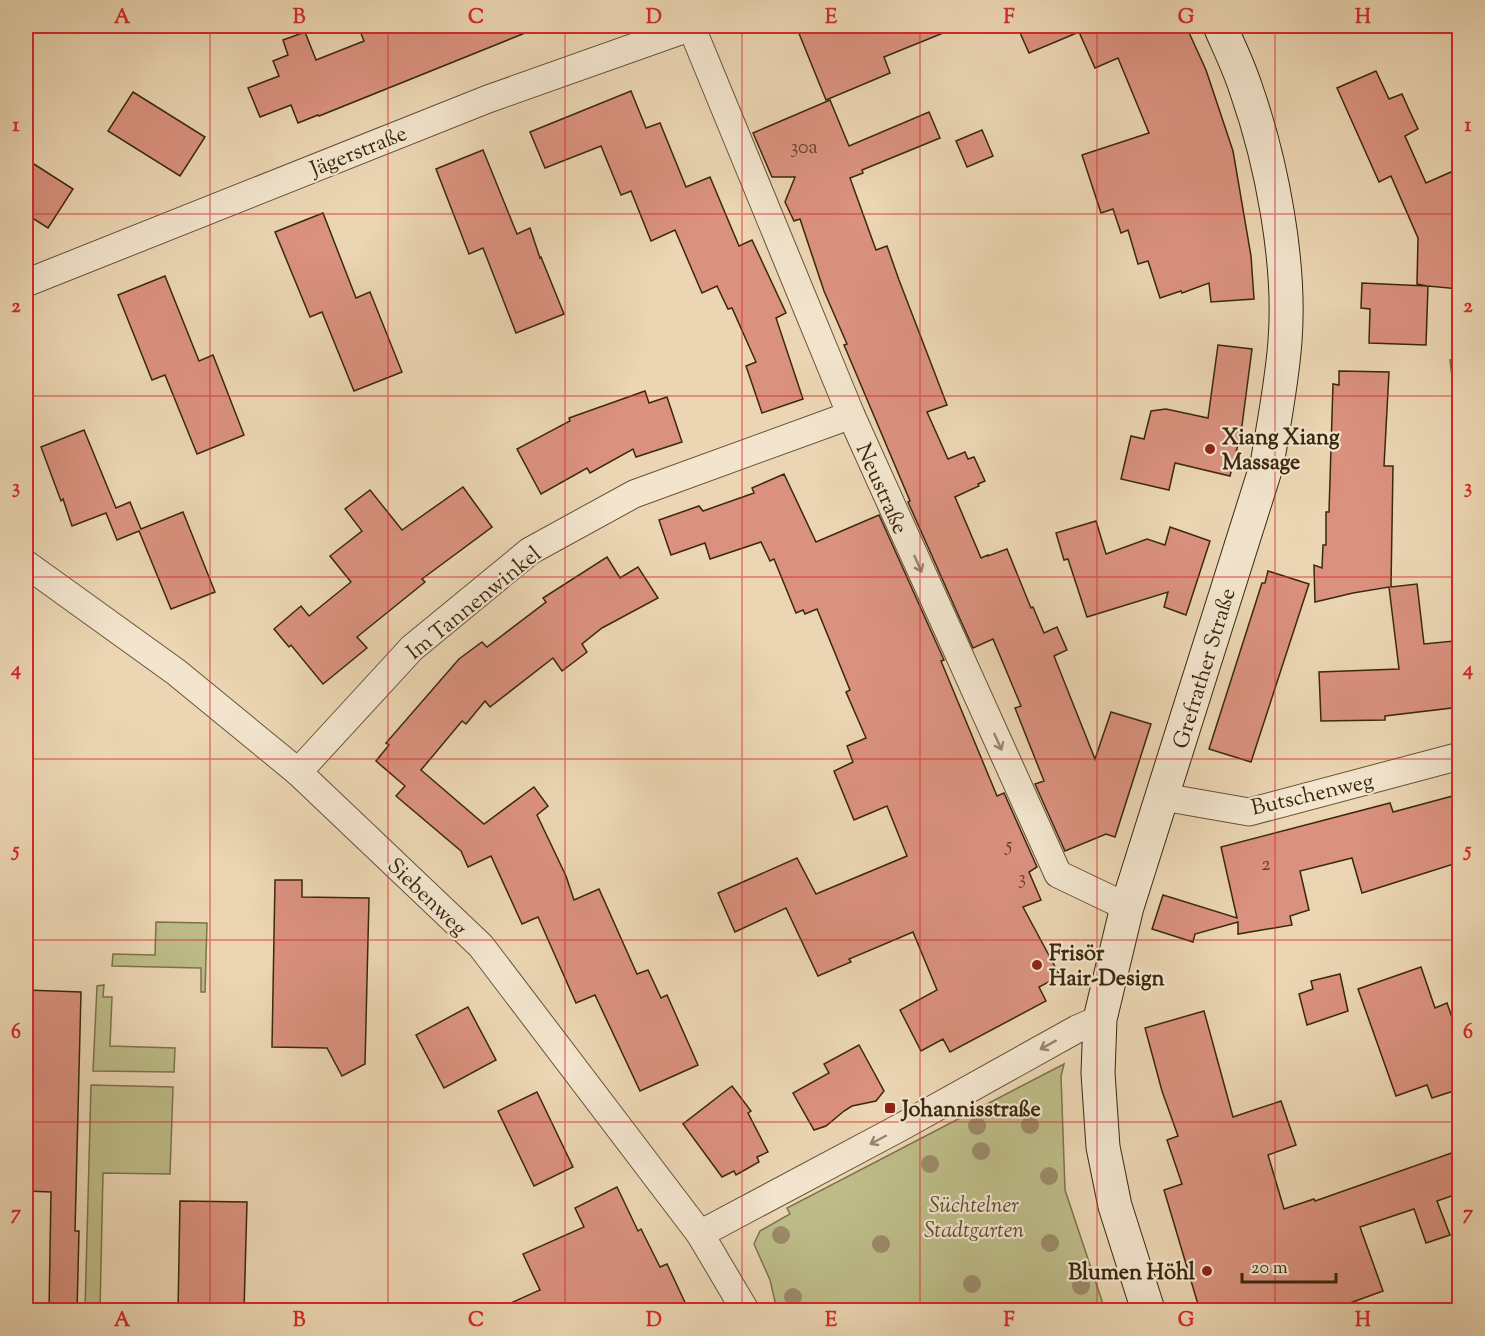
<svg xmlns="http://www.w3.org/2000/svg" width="1485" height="1336" font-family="'Sorts Mill Goudy',serif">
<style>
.green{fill:#bdbc88;stroke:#7c724c;stroke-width:1.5}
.building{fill:#da917e;stroke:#3a280f;stroke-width:1.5}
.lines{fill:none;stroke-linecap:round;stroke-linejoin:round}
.street-casing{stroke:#665338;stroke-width:29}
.secondary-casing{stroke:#3a280f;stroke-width:35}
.street{stroke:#f2e4cd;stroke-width:27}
.secondary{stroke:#f2e4cd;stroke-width:33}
.tree{fill:#9c8a69}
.oneway{stroke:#96866e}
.grid{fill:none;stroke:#d62828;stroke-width:1.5;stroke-opacity:0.55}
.poi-dot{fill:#8f2418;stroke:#f2e4cd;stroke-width:2}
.labels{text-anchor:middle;stroke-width:4.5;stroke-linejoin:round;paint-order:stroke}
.number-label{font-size:20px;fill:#62422b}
.street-label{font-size:22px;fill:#3a280f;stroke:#f2e4cd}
.poi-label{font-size:22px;font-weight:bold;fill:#3a280f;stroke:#f2e4cd;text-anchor:start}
.park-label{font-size:22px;font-style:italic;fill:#5b4d2d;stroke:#f2e4cd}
.neatline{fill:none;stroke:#d62828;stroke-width:2}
.grid-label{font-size:20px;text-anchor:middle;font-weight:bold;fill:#d62828}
</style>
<rect width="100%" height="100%" fill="#ebd5b2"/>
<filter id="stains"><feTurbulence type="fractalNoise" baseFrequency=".00333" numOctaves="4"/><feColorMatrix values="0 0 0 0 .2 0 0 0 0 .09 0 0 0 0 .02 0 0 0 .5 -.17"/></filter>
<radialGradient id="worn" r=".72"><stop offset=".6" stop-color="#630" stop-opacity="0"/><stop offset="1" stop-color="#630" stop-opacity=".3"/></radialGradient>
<g class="green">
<path d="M 1459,286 L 1460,435 L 1459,435 L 1450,360 L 1457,361 Z"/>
<path d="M 156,922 L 207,923 L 205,992 L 201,992 L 201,968 L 112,966 L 113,954 L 155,955 Z"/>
<path d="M 104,985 L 103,997 L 112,997 L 110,1046 L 175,1048 L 174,1072 L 93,1071 L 97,986 Z"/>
<path d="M 1064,1064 L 1061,1076 L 1065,1190 L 1105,1310 L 777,1310 L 770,1280 L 754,1244 L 760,1231 L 790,1214 L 787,1208 Z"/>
<path d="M 91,1085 L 173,1087 L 170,1174 L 103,1173 L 100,1310 L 85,1310 Z"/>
</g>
<g class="building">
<path d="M 358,26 L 540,26 L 540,27 L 319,116 L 318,115 L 298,123 L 291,105 L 260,117 L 248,88 L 279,76 L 273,61 L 288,55 L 283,40 L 305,32 L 316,60 L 364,41 Z"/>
<path d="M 796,26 L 957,26 L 958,27 L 884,57 L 890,73 L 826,100 Z"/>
<path d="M 1017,26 L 1186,26 L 1206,70 L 1233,151 L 1251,256 L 1254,299 L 1211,302 L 1209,283 L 1182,293 L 1181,291 L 1160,298 L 1148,261 L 1138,264 L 1128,230 L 1121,233 L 1113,209 L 1101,213 L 1082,155 L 1149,133 L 1118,58 L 1095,68 L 1079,32 L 1029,53 Z"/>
<path d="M 1376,71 L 1389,99 L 1402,94 L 1410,112 L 1418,129 L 1405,136 L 1426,183 L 1460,168 L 1459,289 L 1428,286 L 1426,345 L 1369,343 L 1370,309 L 1361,308 L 1362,283 L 1427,286 L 1417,284 L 1418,238 L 1391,176 L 1379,182 L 1337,88 Z"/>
<path d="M 631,91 L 646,128 L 660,123 L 686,187 L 710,177 L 739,246 L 752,240 L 786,313 L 776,318 L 803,399 L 762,413 L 746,366 L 756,362 L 732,308 L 728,309 L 717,286 L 702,293 L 675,230 L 651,241 L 631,191 L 621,195 L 601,146 L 545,168 L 530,132 Z"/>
<path d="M 133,92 L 205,137 L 180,176 L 108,131 Z"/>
<path d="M 830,100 L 849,146 L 929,112 L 940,138 L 862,170 L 863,173 L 850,178 L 876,250 L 887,246 L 899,280 L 947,405 L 927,412 L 948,459 L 965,452 L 968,459 L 974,457 L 985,481 L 978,484 L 979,486 L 955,497 L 981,558 L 988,555 L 988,556 L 1007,549 L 1031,608 L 1033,607 L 1044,633 L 1057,627 L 1067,650 L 1054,656 L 1095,759 L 1111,712 L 1151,724 L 1115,837 L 1106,834 L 1065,851 L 1035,784 L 1044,781 L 1015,708 L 1021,706 L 993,639 L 973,648 L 908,502 L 910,501 L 844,345 L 847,344 L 824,291 L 800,219 L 794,221 L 785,202 L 795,177 L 772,177 L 753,133 Z"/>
<path d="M 982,130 L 993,156 L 967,167 L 956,141 Z"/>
<path d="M 483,150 L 517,234 L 530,228 L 540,258 L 541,257 L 564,314 L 516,333 L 483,248 L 469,254 L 436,169 Z"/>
<path d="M 26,159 L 73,189 L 48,228 L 26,214 Z"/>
<path d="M 323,213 L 356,298 L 370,292 L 402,372 L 354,391 L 322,312 L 310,317 L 275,232 Z"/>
<path d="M 165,276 L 199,361 L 213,355 L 244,435 L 197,454 L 165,375 L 152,380 L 118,295 Z"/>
<path d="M 1218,345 L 1252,349 L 1241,433 L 1230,476 L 1175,463 L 1169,490 L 1121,479 L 1131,436 L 1144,439 L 1151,411 L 1166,409 L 1208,418 Z"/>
<path d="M 1339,371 L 1389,372 L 1384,466 L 1393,466 L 1391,587 L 1417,584 L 1424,644 L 1454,641 L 1454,643 L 1460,642 L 1460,707 L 1385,716 L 1385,720 L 1321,721 L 1319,672 L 1399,669 L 1389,587 L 1353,593 L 1315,602 L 1314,565 L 1322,568 L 1323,545 L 1326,545 L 1326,512 L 1329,512 L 1333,384 L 1339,385 Z"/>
<path d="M 645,391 L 649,403 L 667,397 L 682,442 L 636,457 L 633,449 L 590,473 L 587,468 L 541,494 L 517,449 L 570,421 L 569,418 Z"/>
<path d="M 84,430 L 116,508 L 130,502 L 141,529 L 183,512 L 215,592 L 171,609 L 139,531 L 117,540 L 106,513 L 72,526 L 63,499 L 61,501 L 41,447 Z"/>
<path d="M 784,474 L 816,542 L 879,515 L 944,660 L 941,661 L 997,796 L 1004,793 L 1037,867 L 1029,872 L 1041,900 L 1023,907 L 1060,976 L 1039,987 L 1046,1001 L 950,1052 L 943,1039 L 921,1051 L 900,1010 L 937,990 L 913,932 L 849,959 L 851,962 L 818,976 L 786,908 L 735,932 L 718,893 L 797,858 L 816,894 L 907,856 L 887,806 L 854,820 L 834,771 L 853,762 L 847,746 L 866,738 L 846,692 L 850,690 L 817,609 L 805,614 L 803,610 L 796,613 L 774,559 L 770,561 L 761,542 L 710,559 L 705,543 L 671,555 L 659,520 L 699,506 L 703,511 L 754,493 L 752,488 Z"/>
<path d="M 463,487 L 492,527 L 422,579 L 425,582 L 357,637 L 367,648 L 323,684 L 291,645 L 289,647 L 274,629 L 301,606 L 309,616 L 351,582 L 330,556 L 362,531 L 345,509 L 370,490 L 402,530 Z"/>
<path d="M 1096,521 L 1106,554 L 1147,539 L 1165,545 L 1170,527 L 1210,541 L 1186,615 L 1164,607 L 1168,592 L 1087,617 L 1068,559 L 1064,560 L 1056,533 Z"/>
<path d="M 607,557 L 620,578 L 638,567 L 658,598 L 602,628 L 582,644 L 587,652 L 562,671 L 553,658 L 490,707 L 485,701 L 466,724 L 462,721 L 421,770 L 484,824 L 534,787 L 548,806 L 537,815 L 566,876 L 574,900 L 599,889 L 637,974 L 648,970 L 661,998 L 667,995 L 698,1065 L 640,1091 L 595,995 L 576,1003 L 538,917 L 522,924 L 491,856 L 468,867 L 461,851 L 396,796 L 405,786 L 376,761 L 389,745 L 386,743 L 459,659 L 482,642 L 487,647 L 546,602 L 543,598 Z"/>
<path d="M 1268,571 L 1309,584 L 1251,762 L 1209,749 L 1262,583 L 1265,583 Z"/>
<path d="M 1460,794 L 1460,862 L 1362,893 L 1352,858 L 1300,871 L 1309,910 L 1290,916 L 1292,925 L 1238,934 L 1238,922 L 1195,934 L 1193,942 L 1152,929 L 1163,895 L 1237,918 L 1221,847 L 1390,803 L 1393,812 Z"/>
<path d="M 275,880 L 302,880 L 302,897 L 369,898 L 365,1064 L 342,1076 L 327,1048 L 272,1047 Z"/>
<path d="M 1421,967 L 1435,1008 L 1447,1003 L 1460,1040 L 1460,1089 L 1432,1098 L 1427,1085 L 1396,1096 L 1358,989 Z"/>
<path d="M 1340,974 L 1348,1011 L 1307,1025 L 1299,994 L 1313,989 L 1311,981 Z"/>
<path d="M 26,990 L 81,992 L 75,1231 L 79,1231 L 77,1311 L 49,1311 L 51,1192 L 26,1191 L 26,1144 L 30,1144 L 32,1047 L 26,1047 Z"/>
<path d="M 468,1007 L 496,1060 L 444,1088 L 416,1035 Z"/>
<path d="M 1204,1011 L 1233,1117 L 1281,1101 L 1296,1145 L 1268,1155 L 1284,1209 L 1314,1199 L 1315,1201 L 1460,1150 L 1460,1193 L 1437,1201 L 1450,1235 L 1426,1243 L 1414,1209 L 1360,1227 L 1383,1291 L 1328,1311 L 1200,1311 L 1164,1190 L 1182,1184 L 1167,1140 L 1178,1136 L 1162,1091 L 1145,1028 Z"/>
<path d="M 859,1045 L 884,1091 L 876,1101 L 852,1106 L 844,1111 L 826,1126 L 814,1130 L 793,1093 L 829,1073 L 824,1064 Z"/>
<path d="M 732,1086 L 751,1111 L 748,1113 L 768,1152 L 757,1157 L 759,1162 L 736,1175 L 734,1171 L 722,1177 L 683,1124 Z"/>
<path d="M 537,1092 L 573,1167 L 534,1186 L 498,1111 Z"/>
<path d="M 617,1187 L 638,1231 L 641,1229 L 660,1267 L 667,1264 L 689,1311 L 493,1311 L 540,1290 L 523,1254 L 584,1227 L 575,1208 Z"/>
<path d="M 180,1201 L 247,1202 L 244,1311 L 178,1311 Z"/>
</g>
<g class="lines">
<g class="street-casing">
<g id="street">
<path d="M 691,26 L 851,415 L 1058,874 L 1127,907"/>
<path d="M 26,283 L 488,99 L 694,26"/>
<path d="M 26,564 L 176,672 L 298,772 L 481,946 L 700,1234 L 745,1310"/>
<path d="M 298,772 L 412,648 L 530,551 L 634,494 L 851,415"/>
<path d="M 1163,797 L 1249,812 L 1460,756"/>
<path d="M 700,1234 L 901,1127 L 1077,1029 L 1100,1019"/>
</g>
</g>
<g class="secondary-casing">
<path id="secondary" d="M 1148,1310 L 1115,1206 L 1103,1147 L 1098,1073 L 1100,1019 L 1127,907 L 1267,464 C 1274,423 1282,382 1285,341 C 1291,263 1272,163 1246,89 C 1239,67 1229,47 1220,26"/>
</g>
<use href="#street" class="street"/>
<use href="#secondary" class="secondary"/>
</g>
<g class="tree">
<circle cx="1030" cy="1125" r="9"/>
<circle cx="977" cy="1126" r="9"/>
<circle cx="981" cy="1151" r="9"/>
<circle cx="930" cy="1164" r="9"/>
<circle cx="1049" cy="1176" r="9"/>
<circle cx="781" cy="1235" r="9"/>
<circle cx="1050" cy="1243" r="9"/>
<circle cx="881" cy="1244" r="9"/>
<circle cx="972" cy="1284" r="9"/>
<circle cx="1081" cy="1286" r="9"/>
<circle cx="793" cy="1297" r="9"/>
</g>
<defs><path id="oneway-shaft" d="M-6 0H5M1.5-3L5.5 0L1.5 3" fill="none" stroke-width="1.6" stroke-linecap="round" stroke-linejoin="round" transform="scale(1.5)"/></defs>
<g class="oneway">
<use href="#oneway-shaft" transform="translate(918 564) rotate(66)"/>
<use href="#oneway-shaft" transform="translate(998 742) rotate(66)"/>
<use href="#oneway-shaft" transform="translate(1048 1045) rotate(151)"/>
<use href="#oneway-shaft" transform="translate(878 1140) rotate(152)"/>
</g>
<path class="grid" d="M 210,26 L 210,1310M 388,26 L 388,1310M 565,26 L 565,1310M 742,26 L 742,1310M 920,26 L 920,1310M 1097,26 L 1097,1310M 1275,26 L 1275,1310M 26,214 L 1460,214M 26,396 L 1460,396M 26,577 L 1460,577M 26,759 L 1460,759M 26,940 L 1460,940M 26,1122 L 1460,1122"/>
<g class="poi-dot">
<circle cx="1210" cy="449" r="6"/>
<circle cx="1037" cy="965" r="6"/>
<rect x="884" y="1102" width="12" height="12" rx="3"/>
<circle cx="1207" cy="1271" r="6"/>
</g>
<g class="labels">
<g class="number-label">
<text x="804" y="153">30a</text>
<text x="1009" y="851">5</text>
<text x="1266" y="870">2</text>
<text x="1022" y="884">3</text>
</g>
<g class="street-label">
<text transform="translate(358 150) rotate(-22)" y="8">Jägerstraße</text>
<text transform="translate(883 488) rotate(66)" y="8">Neustraße</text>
<text transform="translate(473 602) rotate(-39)" y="8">Im Tannenwinkel</text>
<text transform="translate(1203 668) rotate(-73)" y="8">Grefrather Straße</text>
<text transform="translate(1312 793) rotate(-13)" y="8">Butschenweg</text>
<text transform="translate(428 896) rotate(44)" y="8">Siebenweg</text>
</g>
<g class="poi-label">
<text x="1222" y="444">Xiang Xiang<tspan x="1222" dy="25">Massage</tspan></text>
<text x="1049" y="960">Frisör<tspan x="1049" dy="25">Hair-Design</tspan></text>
<text x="902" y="1116">Johannisstraße</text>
<text x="1195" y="1279" text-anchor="end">Blumen Höhl</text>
</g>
<g class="park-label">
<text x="974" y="1212">Süchtelner<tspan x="974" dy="25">Stadtgarten</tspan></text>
</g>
</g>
<rect width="1485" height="1336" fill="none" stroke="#ebd5b2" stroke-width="66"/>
<path d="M1242 1273v9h94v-9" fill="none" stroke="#3a280f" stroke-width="3"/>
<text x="1251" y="1273" font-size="18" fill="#3a280f" stroke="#f2e4cd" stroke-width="4.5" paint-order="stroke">20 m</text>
<rect x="33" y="33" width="1419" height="1270" class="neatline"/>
<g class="grid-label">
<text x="122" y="23">A</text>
<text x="299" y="23">B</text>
<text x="476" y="23">C</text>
<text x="654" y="23">D</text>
<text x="831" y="23">E</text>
<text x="1009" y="23">F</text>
<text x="1186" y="23">G</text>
<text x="1363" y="23">H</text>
<text x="16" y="131">1</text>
<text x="1468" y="131">1</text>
<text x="16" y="312">2</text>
<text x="1468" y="312">2</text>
<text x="16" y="493">3</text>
<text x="1468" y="493">3</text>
<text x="16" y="675">4</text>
<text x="1468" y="675">4</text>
<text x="16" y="856">5</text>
<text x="1468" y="856">5</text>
<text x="16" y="1038">6</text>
<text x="1468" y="1038">6</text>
<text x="16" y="1219">7</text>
<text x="1468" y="1219">7</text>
<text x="122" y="1326">A</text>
<text x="299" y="1326">B</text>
<text x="476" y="1326">C</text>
<text x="654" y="1326">D</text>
<text x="831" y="1326">E</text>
<text x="1009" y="1326">F</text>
<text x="1186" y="1326">G</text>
<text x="1363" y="1326">H</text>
</g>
<rect width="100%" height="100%" filter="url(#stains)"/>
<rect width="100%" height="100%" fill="url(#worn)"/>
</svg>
